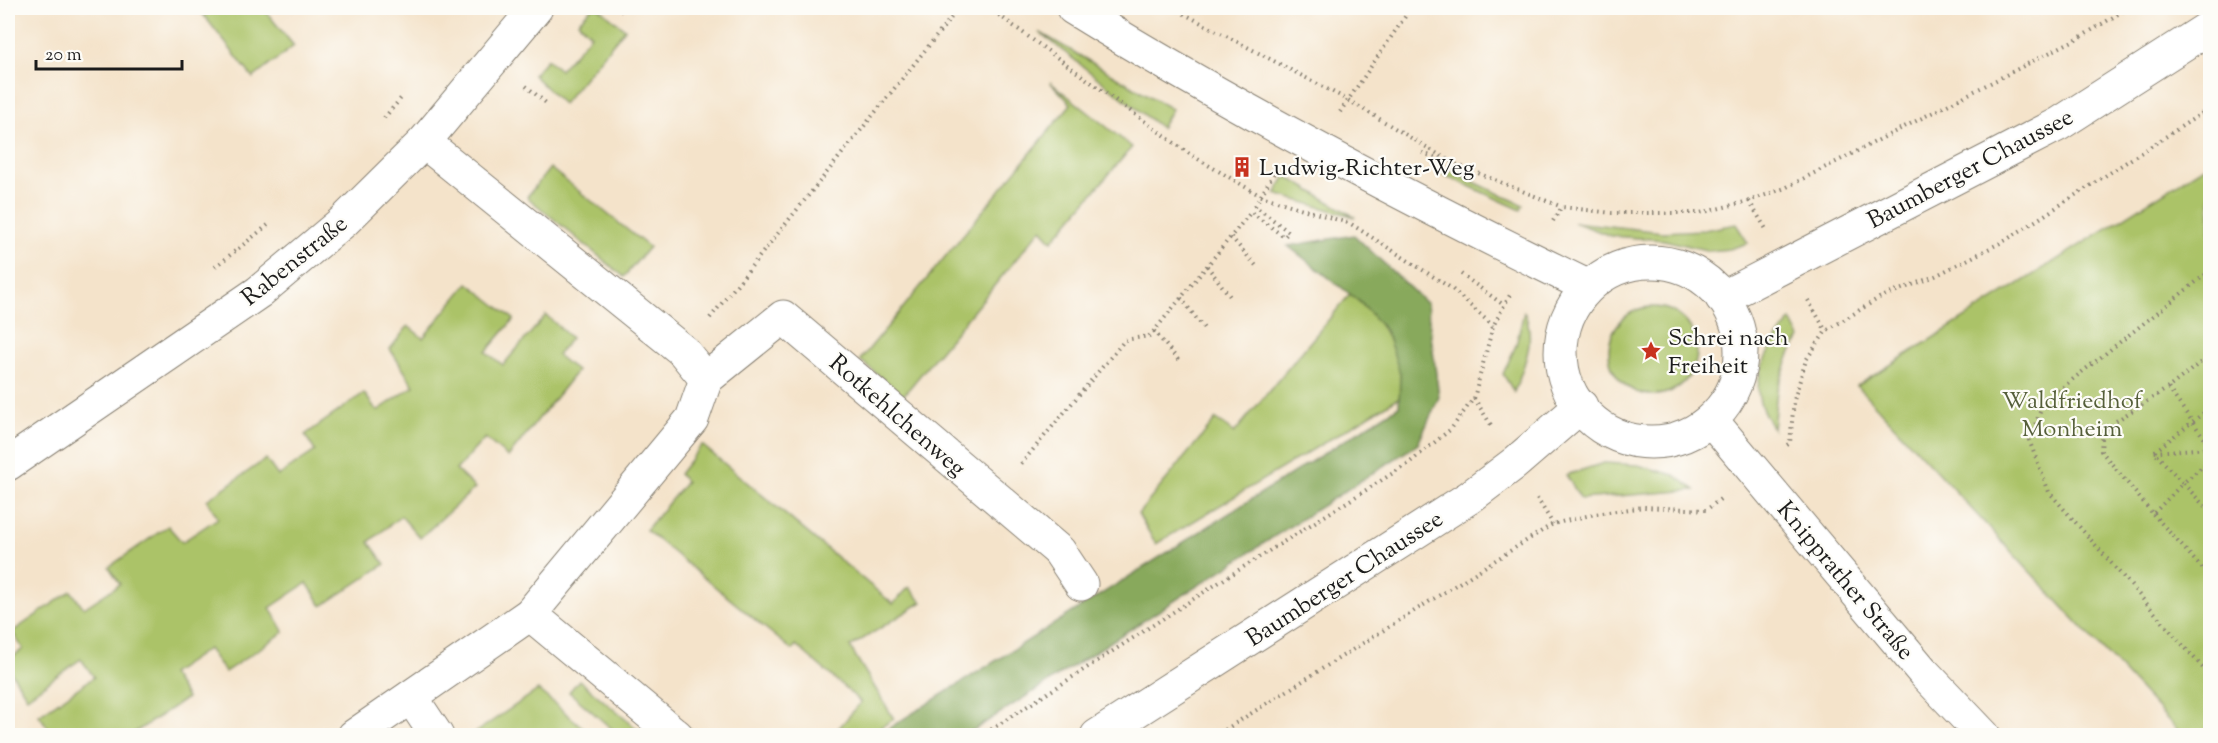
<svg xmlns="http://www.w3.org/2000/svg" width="2218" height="743" font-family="'Sorts Mill Goudy',serif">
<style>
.green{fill:#abc368;stroke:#647042;stroke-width:1.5}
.forest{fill:#88a95c;stroke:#52623c;stroke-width:1.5}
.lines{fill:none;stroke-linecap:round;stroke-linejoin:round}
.minor-casing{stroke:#888073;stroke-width:35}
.tertiary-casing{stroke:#888073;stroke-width:35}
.path{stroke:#888073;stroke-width:4;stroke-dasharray:1.5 4.5;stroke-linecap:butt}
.minor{stroke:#fff;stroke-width:33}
.tertiary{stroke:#fff;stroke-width:33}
.labels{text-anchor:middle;stroke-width:4.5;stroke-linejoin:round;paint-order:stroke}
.poi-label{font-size:24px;fill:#1c1c1c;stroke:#fdfcf7;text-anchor:start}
.street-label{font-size:24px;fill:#1c1c1c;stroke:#fdfcf7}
.park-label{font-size:24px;fill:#555f3a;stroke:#fdfcf7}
</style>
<rect width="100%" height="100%" fill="#fdfcf7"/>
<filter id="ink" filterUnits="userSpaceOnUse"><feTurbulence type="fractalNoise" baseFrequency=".0167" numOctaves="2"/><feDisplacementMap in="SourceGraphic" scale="12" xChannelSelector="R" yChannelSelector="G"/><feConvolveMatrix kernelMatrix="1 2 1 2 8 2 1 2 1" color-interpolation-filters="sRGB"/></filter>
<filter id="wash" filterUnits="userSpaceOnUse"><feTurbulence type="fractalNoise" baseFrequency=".008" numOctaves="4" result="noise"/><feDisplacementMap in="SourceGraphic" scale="24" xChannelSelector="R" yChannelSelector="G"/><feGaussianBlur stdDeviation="1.35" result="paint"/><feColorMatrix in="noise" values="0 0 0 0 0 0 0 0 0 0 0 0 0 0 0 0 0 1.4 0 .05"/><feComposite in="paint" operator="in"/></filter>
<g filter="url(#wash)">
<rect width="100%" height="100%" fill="#f4e3ca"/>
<g class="green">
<path d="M 198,8 L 263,8 L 294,46 L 253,78 Z"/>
<path d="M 592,8 L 599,8 L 625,29 L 563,104 L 533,75 L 547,59 L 560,70 L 591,35 L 578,22 Z"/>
<path d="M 1039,32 L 1172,109 L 1161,128 Z"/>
<path d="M 1050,82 L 1132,147 L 1052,241 L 1041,229 L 903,396 L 860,360 L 1071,104 Z"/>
<path d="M 2210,163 L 2210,735 L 2183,736 L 1857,386 Z"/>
<path d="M 1440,166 L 1523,205 L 1521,210 L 1438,172 Z"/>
<path d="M 550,168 L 649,247 L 624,277 L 527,197 Z"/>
<path d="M 1286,176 L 1355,217 L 1275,194 Z"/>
<path d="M 1574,222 L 1662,232 L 1704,230 L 1736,224 L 1748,243 L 1730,249 L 1710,251 L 1664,240 L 1611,236 Z"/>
<path d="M 468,283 L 514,319 L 486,352 L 503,365 L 546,315 L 571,338 L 557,355 L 577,371 L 508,457 L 485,438 L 456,470 L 475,488 L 420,538 L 401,516 L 369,542 L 385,564 L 322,606 L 307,583 L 270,608 L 284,632 L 225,672 L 208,649 L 171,674 L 187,698 L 131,735 L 53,735 L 39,715 L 94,677 L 81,659 L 27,697 L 8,667 L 8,660 L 23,649 L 12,632 L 71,591 L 84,608 L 120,584 L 109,567 L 168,526 L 182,542 L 218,518 L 207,500 L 266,459 L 278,476 L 315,451 L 305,435 L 364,393 L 377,411 L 414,386 L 390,349 L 408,326 L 423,338 Z"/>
<path d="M 1350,294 C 1375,314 1395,341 1400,373 C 1401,380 1400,389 1400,397 L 1156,544 L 1138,514 L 1216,419 L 1234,433 Z"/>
<circle cx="1653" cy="351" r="44"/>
<path d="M 1524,312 C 1537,339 1524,366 1514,392 L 1503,374 L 1516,345 Z"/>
<path d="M 1791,320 L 1800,338 L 1790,354 L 1777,390 L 1773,429 C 1769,421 1763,412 1760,403 C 1752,374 1772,341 1791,320 Z"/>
<path d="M 702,445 L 893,604 L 909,587 L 922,602 L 850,647 L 894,719 L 868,735 L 833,735 L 861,702 L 796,645 L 792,650 L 646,530 L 686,482 L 679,474 Z"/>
<path d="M 1604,463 L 1638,465 L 1674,475 L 1695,490 L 1581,499 L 1566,475 Z"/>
<path d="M 579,680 L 644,735 L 619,735 L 569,692 Z"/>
<path d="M 538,690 L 592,735 L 472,735 L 476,732 Z"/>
</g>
<path class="forest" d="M 1354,235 L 1427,304 L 1439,397 L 1418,444 L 966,735 L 878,735 L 1399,406 L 1400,373 L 1386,331 L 1360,302 L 1288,246 Z"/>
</g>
<g filter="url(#ink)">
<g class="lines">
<g class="minor-casing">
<g id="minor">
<path d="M 1073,8 C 1238,110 1412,201 1587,286"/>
<path d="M 706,379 L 783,317 L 1059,551 L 1081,584"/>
<path d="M 1712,421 L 1924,673 L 1984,736"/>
<path d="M 8,464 L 259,292 L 344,221 L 424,142 L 536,8"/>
<path d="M 530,614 L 677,736"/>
<path d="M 411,697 L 437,736"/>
<path d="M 354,736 L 530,614 L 692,419 L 706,379 L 683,351 L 424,142"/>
</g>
</g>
<g class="tertiary-casing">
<g id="tertiary">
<circle cx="1651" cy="352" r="90"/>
<path d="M 1722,298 L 2059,124 L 2210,27"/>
<path d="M 1097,736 L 1470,497 L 1515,463 L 1581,406"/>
</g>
</g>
<g class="path">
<path d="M 617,8 L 622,12"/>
<path d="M 989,8 L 1191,155 L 1261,196 L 1351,224 L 1451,288 L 1493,326"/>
<path d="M 1173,8 L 1348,100 L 1453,163"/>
<path d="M 526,86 L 546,103"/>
<path d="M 1340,112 L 1411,8"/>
<path d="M 384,118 L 402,97"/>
<path d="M 1422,153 L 1453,163 L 1562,207"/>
<path d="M 1749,201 L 1766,229"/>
<path d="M 1553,221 L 1562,207 L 1612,213 L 1700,213 L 1749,201 L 1785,188 L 2084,35 L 2128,8"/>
<path d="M 1231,237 L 1258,268"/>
<path d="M 1207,266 L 1232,299"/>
<path d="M 215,267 L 268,225"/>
<path d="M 2210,271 L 2044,402 L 2029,440 L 2049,492 L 2210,676"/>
<path d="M 1461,274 L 1505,306"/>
<path d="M 1181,298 L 1206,331"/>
<path d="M 1808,300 L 1826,331"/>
<path d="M 710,318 L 959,8"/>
<path d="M 1154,331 L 1180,362"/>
<path d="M 2210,355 L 2168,388 L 2210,446"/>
<path d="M 2168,388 L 2116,421 L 2102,438 L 2101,451 L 2153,514 L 2183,483 L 2210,512"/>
<path d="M 1474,398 L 1493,428"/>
<path d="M 1787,445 L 1790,443 L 1794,400 L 1806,360 L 1826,331 L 1879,298 L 1935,276 L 2006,240 L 2210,108"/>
<path d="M 2210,448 L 2154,452 L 2183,483 L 2210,460 L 2210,456"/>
<path d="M 2155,451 L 2210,408"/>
<path d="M 1021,464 L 1125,340 L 1149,336 L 1154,331 L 1251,212 L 1284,237 L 1289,232 L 1255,206 L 1274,173"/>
<path d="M 1537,498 L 1553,524"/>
<path d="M 2153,514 L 2210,577"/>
<path d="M 981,736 L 1226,578 L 1409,463 L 1451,429 L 1474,398 L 1493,326 L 1510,295"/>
<path d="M 1215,736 L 1553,524 L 1595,514 L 1644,507 L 1706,510 L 1723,497"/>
</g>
<use href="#minor" class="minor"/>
<use href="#tertiary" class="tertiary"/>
</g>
</g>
<defs>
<g id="building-bare" transform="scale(1.62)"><path d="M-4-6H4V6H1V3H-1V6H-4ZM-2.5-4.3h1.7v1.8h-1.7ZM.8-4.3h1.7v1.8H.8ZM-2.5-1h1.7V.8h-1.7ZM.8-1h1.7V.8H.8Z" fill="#c8321e" stroke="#fdfcf7" stroke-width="2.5" paint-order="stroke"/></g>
<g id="sight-bare" transform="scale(1.62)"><path d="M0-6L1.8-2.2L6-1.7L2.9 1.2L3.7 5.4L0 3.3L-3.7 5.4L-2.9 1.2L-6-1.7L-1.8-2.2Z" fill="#c8321e" stroke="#fdfcf7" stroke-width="2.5" paint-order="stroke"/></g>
</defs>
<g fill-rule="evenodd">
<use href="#building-bare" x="1242" y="167"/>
<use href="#sight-bare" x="1651" y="351"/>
</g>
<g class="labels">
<g class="poi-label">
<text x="1259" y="175">Ludwig-Richter-Weg</text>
<text x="1668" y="345">Schrei nach<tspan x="1668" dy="28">Freiheit</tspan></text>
</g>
<g class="street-label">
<text transform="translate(1970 168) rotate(-28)" y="8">Baumberger Chaussee</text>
<text transform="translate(294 260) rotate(-39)" y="8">Rabenstraße</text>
<text transform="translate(898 415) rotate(41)" y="8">Rotkehlchenweg</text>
<text transform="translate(1344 578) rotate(-33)" y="8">Baumberger Chaussee</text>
<text transform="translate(1846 580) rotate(50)" y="8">Knipprather Straße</text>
</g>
<g class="park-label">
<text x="2072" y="408">Waldfriedhof<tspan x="2072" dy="28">Monheim</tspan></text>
</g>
</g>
<rect width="2218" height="743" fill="none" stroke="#fdfcf7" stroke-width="30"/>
<path d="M36 60v9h146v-9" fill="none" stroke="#1c1c1c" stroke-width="3"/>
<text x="45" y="60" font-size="18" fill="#1c1c1c" stroke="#fdfcf7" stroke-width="4.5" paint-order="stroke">20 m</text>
</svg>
